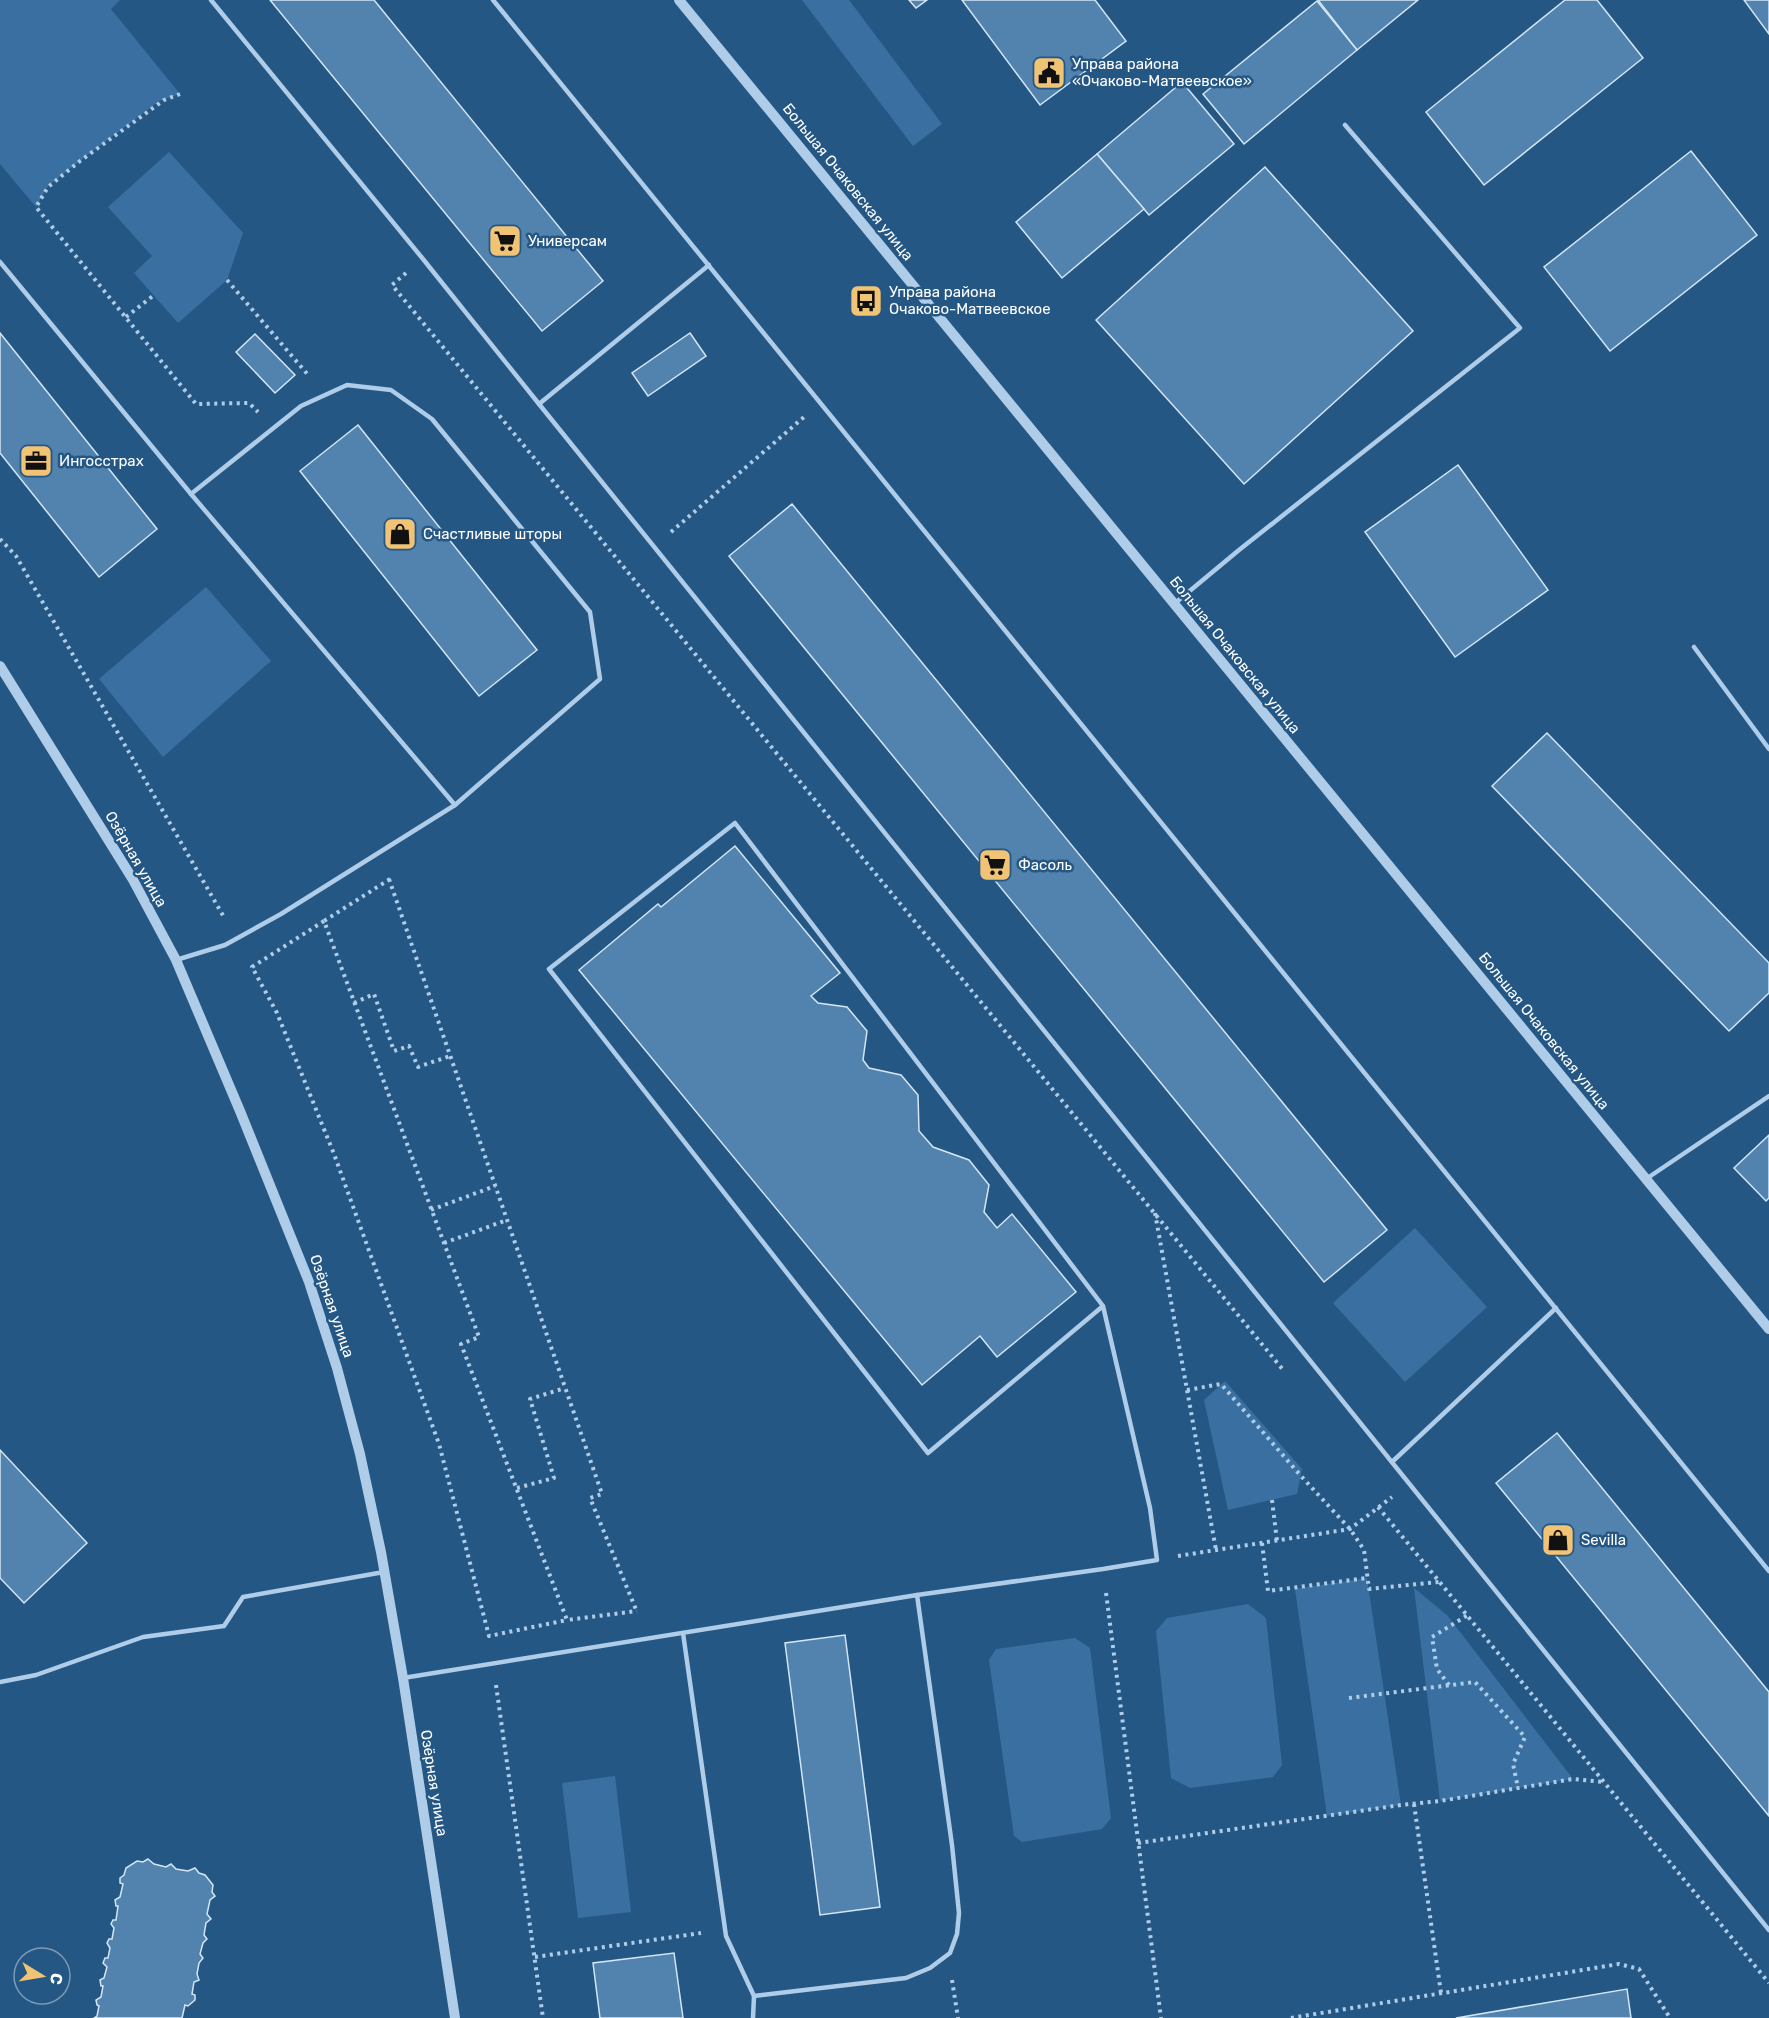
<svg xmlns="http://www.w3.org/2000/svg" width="1769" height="2018" font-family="Rubik,sans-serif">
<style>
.green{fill:#3a70a1}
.building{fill:#5282ae;stroke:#d3e6f6;stroke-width:1.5}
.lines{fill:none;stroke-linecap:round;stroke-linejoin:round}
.path{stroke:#afcde8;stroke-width:4;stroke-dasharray:3 4.5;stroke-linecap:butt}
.service{stroke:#afcde8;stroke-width:4.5}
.tertiary{stroke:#afcde8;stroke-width:10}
.labels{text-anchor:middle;stroke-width:5;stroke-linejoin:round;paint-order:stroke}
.poi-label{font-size:15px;fill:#fff;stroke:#255785;text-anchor:start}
.street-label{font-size:15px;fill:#fff;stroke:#255785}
</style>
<rect width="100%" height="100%" fill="#255785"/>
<g class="green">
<path d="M 0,0 L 120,0 L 111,9 L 180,94 L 159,101 L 80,161 L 48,186 L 36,207 L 0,164 Z"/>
<path d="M 802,0 L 849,0 L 942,124 L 913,146 Z"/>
<path d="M 169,152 L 243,233 L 227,280 L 178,323 L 134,273 L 152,256 L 108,207 Z"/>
<path d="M 206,587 L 271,661 L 163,757 L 99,679 Z"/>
<path d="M 1415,1228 L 1487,1307 L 1405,1382 L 1333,1303 Z"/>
<path d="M 1225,1381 L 1302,1469 L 1297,1494 L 1228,1510 L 1204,1400 Z"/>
<path d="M 1367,1578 L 1401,1805 L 1327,1816 L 1295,1589 Z"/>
<path d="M 1414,1588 L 1447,1615 L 1573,1779 L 1440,1801 Z"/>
<path d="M 1248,1604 L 1266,1618 L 1282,1765 L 1273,1777 L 1190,1788 L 1171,1778 L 1156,1631 L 1167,1618 Z"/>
<path d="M 1075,1638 L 1090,1648 L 1111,1818 L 1102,1829 L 1022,1842 L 1014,1836 L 989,1660 L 996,1649 Z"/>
<path d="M 615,1776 L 631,1912 L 578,1918 L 562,1783 Z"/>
</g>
<g class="building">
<path d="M 270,0 L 374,0 L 603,281 L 542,331 Z"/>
<path d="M 909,0 L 927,0 L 916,8 Z"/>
<path d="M 962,0 L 1095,0 L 1126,41 L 1040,105 Z"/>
<path d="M 1318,0 L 1418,0 L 1357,50 Z"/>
<path d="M 1565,0 L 1597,0 L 1643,58 L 1484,185 L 1426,112 Z"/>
<path d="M 1744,0 L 1769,0 L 1769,34 Z"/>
<path d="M 1317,1 L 1357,50 L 1244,144 L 1203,94 Z"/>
<path d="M 1182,82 L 1234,144 L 1149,215 L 1097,154 Z"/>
<path d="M 1691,151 L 1757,235 L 1610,351 L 1544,267 Z"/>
<path d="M 1097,154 L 1144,209 L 1062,278 L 1016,222 Z"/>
<path d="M 1265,167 L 1413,331 L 1244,484 L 1096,320 Z"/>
<path d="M 0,333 L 157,529 L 99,577 L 0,453 Z"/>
<path d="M 690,333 L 706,356 L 648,396 L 632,373 Z"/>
<path d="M 255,334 L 295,375 L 275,393 L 236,352 Z"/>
<path d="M 358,425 L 537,650 L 479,696 L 300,471 Z"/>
<path d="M 1458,465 L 1548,590 L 1455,657 L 1365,532 Z"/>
<path d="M 792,504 L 1387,1230 L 1324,1282 L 729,556 Z"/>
<path d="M 1547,733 L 1769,963 L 1769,993 L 1729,1031 L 1492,786 Z"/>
<path d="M 735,846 L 840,973 L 811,996 L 818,1003 L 847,1007 L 867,1031 L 863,1060 L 869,1068 L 901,1075 L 918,1095 L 919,1131 L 933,1147 L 969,1160 L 989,1185 L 984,1212 L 997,1228 L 1012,1214 L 1076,1292 L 997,1357 L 980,1336 L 922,1385 L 579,970 L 658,904 L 661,907 Z"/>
<path d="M 1769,1135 L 1769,1198 L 1766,1201 L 1734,1168 Z"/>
<path d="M 1557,1433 L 1769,1692 L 1769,1816 L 1496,1483 Z"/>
<path d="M 0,1450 L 87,1543 L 24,1603 L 0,1578 Z"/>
<path d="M 845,1635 L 880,1907 L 820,1915 L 785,1643 Z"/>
<path d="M 148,1859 L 154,1864 L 166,1867 L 171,1864 L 176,1869 L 188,1871 L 195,1868 L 199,1873 L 205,1875 L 213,1885 L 212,1892 L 215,1896 L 210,1900 L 207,1914 L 211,1919 L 206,1923 L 204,1935 L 207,1939 L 203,1943 L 200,1954 L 203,1958 L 199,1963 L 197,1974 L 199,1980 L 194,1982 L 192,1994 L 195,1995 L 195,2000 L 188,2006 L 185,2005 L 182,2018 L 94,2018 L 97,2016 L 99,2006 L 97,2005 L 96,2000 L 101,1997 L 103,1986 L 101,1986 L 100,1980 L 104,1978 L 107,1967 L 103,1963 L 105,1958 L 108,1958 L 110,1948 L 107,1943 L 109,1939 L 112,1939 L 114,1928 L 111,1924 L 113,1920 L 116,1920 L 118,1906 L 116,1906 L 115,1900 L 120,1897 L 123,1884 L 120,1883 L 120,1878 L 124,1875 L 126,1868 L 137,1861 L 143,1862 Z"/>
<path d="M 674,1953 L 683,2018 L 600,2018 L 593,1963 Z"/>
<path d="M 1627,1989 L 1631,2018 L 1456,2018 Z"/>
</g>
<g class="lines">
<g class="path">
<path d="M 180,94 L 164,100 L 80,161 L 48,187 L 36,207 L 196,404 L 249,403 L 258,412"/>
<path d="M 406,273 L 392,285 L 1284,1371"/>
<path d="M 227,280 L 309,376"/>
<path d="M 126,317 L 154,295"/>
<path d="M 671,532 L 804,417"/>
<path d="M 0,539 L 16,556 L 225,919"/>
<path d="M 389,879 L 602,1494 L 590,1498 L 637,1612"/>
<path d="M 390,879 L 324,921 L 479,1337 L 461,1344 L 567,1620 L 637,1611"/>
<path d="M 324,921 L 252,967 L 277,1013 L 334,1154 L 439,1444 L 489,1636 L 567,1620"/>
<path d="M 354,1003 L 374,994 L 394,1051 L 409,1046 L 418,1067 L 450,1056"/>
<path d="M 431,1210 L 495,1186"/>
<path d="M 1155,1213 L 1216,1550"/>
<path d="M 444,1243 L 507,1220"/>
<path d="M 1187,1390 L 1221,1384 L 1301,1476 L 1350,1529 L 1364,1550 L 1369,1589 L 1439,1582"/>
<path d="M 517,1488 L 554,1478 L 530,1399 L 565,1388"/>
<path d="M 1272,1500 L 1277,1541"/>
<path d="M 1378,1507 L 1769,1983"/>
<path d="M 1262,1543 L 1268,1591 L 1367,1578"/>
<path d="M 1178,1556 L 1350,1529 L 1392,1497"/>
<path d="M 1106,1593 L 1161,2018"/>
<path d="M 496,1685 L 543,2018"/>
<path d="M 1449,1685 L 1437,1669 L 1432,1637 L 1468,1615"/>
<path d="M 1349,1698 L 1475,1682 L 1525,1737 L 1513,1764 L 1518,1788"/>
<path d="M 1414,1804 L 1441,1993"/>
<path d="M 1138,1843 L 1401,1805 L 1440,1801 L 1573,1779 L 1603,1782"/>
<path d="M 535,1957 L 701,1933"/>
<path d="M 952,1980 L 958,2018"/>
<path d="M 1291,2018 L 1619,1964 L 1639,1969 L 1670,2018"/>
</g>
<g class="service">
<path d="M 211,0 L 423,259 L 539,404 L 1769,1930"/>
<path d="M 493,0 L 1769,1571"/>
<path d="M 0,262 L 191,494 L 455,805"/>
<path d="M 539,404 L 709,265"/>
<path d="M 1174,604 L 1239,550 L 1520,328 L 1345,125"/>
<path d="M 1694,647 L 1769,749"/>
<path d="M 176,960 L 225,945 L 281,914 L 455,805 L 600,679 L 590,612 L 432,419 L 391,390 L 347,385 L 301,406 L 191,494"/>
<path d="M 1646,1179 L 1769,1096"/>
<path d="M 1392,1462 L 1556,1308"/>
<path d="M 683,1633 L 726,1936 L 754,1996 L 753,2018"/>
<path d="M 403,1678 L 917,1595 L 1103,1569 L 1157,1560 L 1150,1508 L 1103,1306 L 735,823 L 549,969 L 928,1453 L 1103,1306"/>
<path d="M 0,1682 L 36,1675 L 143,1637 L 224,1626 L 243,1597 L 384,1572"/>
<path d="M 754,1996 L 906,1978 L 930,1968 L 950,1953 L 957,1934 L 959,1913 L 952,1845 L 917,1595"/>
</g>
<g class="tertiary">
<path d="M 679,0 L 1769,1329"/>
<path d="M 0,666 L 132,878 L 176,960 L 240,1111 L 309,1282 L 337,1368 L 360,1454 L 381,1552 L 403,1678 L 455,2018"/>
</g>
</g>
<defs>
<g id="civic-square" transform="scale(1.725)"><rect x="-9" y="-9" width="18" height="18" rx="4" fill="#f1c374" stroke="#255785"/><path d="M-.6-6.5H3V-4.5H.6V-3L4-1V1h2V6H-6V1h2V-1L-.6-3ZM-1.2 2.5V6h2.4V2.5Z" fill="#111"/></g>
<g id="supermarket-square" transform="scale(1.725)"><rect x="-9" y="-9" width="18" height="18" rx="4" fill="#f1c374" stroke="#255785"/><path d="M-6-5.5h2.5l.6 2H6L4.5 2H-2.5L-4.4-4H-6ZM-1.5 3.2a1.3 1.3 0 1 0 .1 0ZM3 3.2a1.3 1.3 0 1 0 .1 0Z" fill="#111"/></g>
<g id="bus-square" transform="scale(1.725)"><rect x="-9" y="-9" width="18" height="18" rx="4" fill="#f1c374" stroke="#255785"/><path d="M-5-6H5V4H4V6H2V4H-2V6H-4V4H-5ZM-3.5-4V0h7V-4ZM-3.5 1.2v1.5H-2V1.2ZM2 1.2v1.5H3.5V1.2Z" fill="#111"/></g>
<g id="office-square" transform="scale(1.725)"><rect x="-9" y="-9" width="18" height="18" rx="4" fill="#f1c374" stroke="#255785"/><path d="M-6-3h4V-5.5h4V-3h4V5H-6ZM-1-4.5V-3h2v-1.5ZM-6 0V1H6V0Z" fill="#111"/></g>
<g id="shop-square" transform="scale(1.725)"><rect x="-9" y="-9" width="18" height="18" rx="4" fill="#f1c374" stroke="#255785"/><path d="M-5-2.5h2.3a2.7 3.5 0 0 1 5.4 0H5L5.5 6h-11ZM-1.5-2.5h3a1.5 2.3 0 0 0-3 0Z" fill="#111"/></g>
</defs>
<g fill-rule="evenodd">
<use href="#civic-square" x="1049" y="73"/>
<use href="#supermarket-square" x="505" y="241"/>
<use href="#bus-square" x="866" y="301"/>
<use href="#office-square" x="36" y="461"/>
<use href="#shop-square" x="400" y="534"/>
<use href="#supermarket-square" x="995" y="865"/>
<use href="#shop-square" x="1558" y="1540"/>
</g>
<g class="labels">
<g class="poi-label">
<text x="1072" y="69">Управа района<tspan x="1072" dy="17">«Очаково-Матвеевское»</tspan></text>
<text x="528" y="246">Универсам</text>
<text x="889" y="297">Управа района<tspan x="889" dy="17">Очаково-Матвеевское</tspan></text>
<text x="59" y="466">Ингосстрах</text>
<text x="423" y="539">Счастливые шторы</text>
<text x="1018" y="870">Фасоль</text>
<text x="1581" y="1545">Sevilla</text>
</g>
<g class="street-label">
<text transform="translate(848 182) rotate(51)" y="5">Большая Очаковская улица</text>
<text transform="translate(1235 655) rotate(51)" y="5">Большая Очаковская улица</text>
<text transform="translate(136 859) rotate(60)" y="5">Озёрная улица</text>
<text transform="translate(1544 1031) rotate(51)" y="5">Большая Очаковская улица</text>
<text transform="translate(332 1306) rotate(71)" y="5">Озёрная улица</text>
<text transform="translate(434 1783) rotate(81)" y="5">Озёрная улица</text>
</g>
</g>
<g transform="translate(42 1976) rotate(101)"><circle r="28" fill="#255785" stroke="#7c9ab6" stroke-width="1.5"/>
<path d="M0-4.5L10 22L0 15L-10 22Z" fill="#f1c374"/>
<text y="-9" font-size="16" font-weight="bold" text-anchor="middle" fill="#ffffff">С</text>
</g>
</svg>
